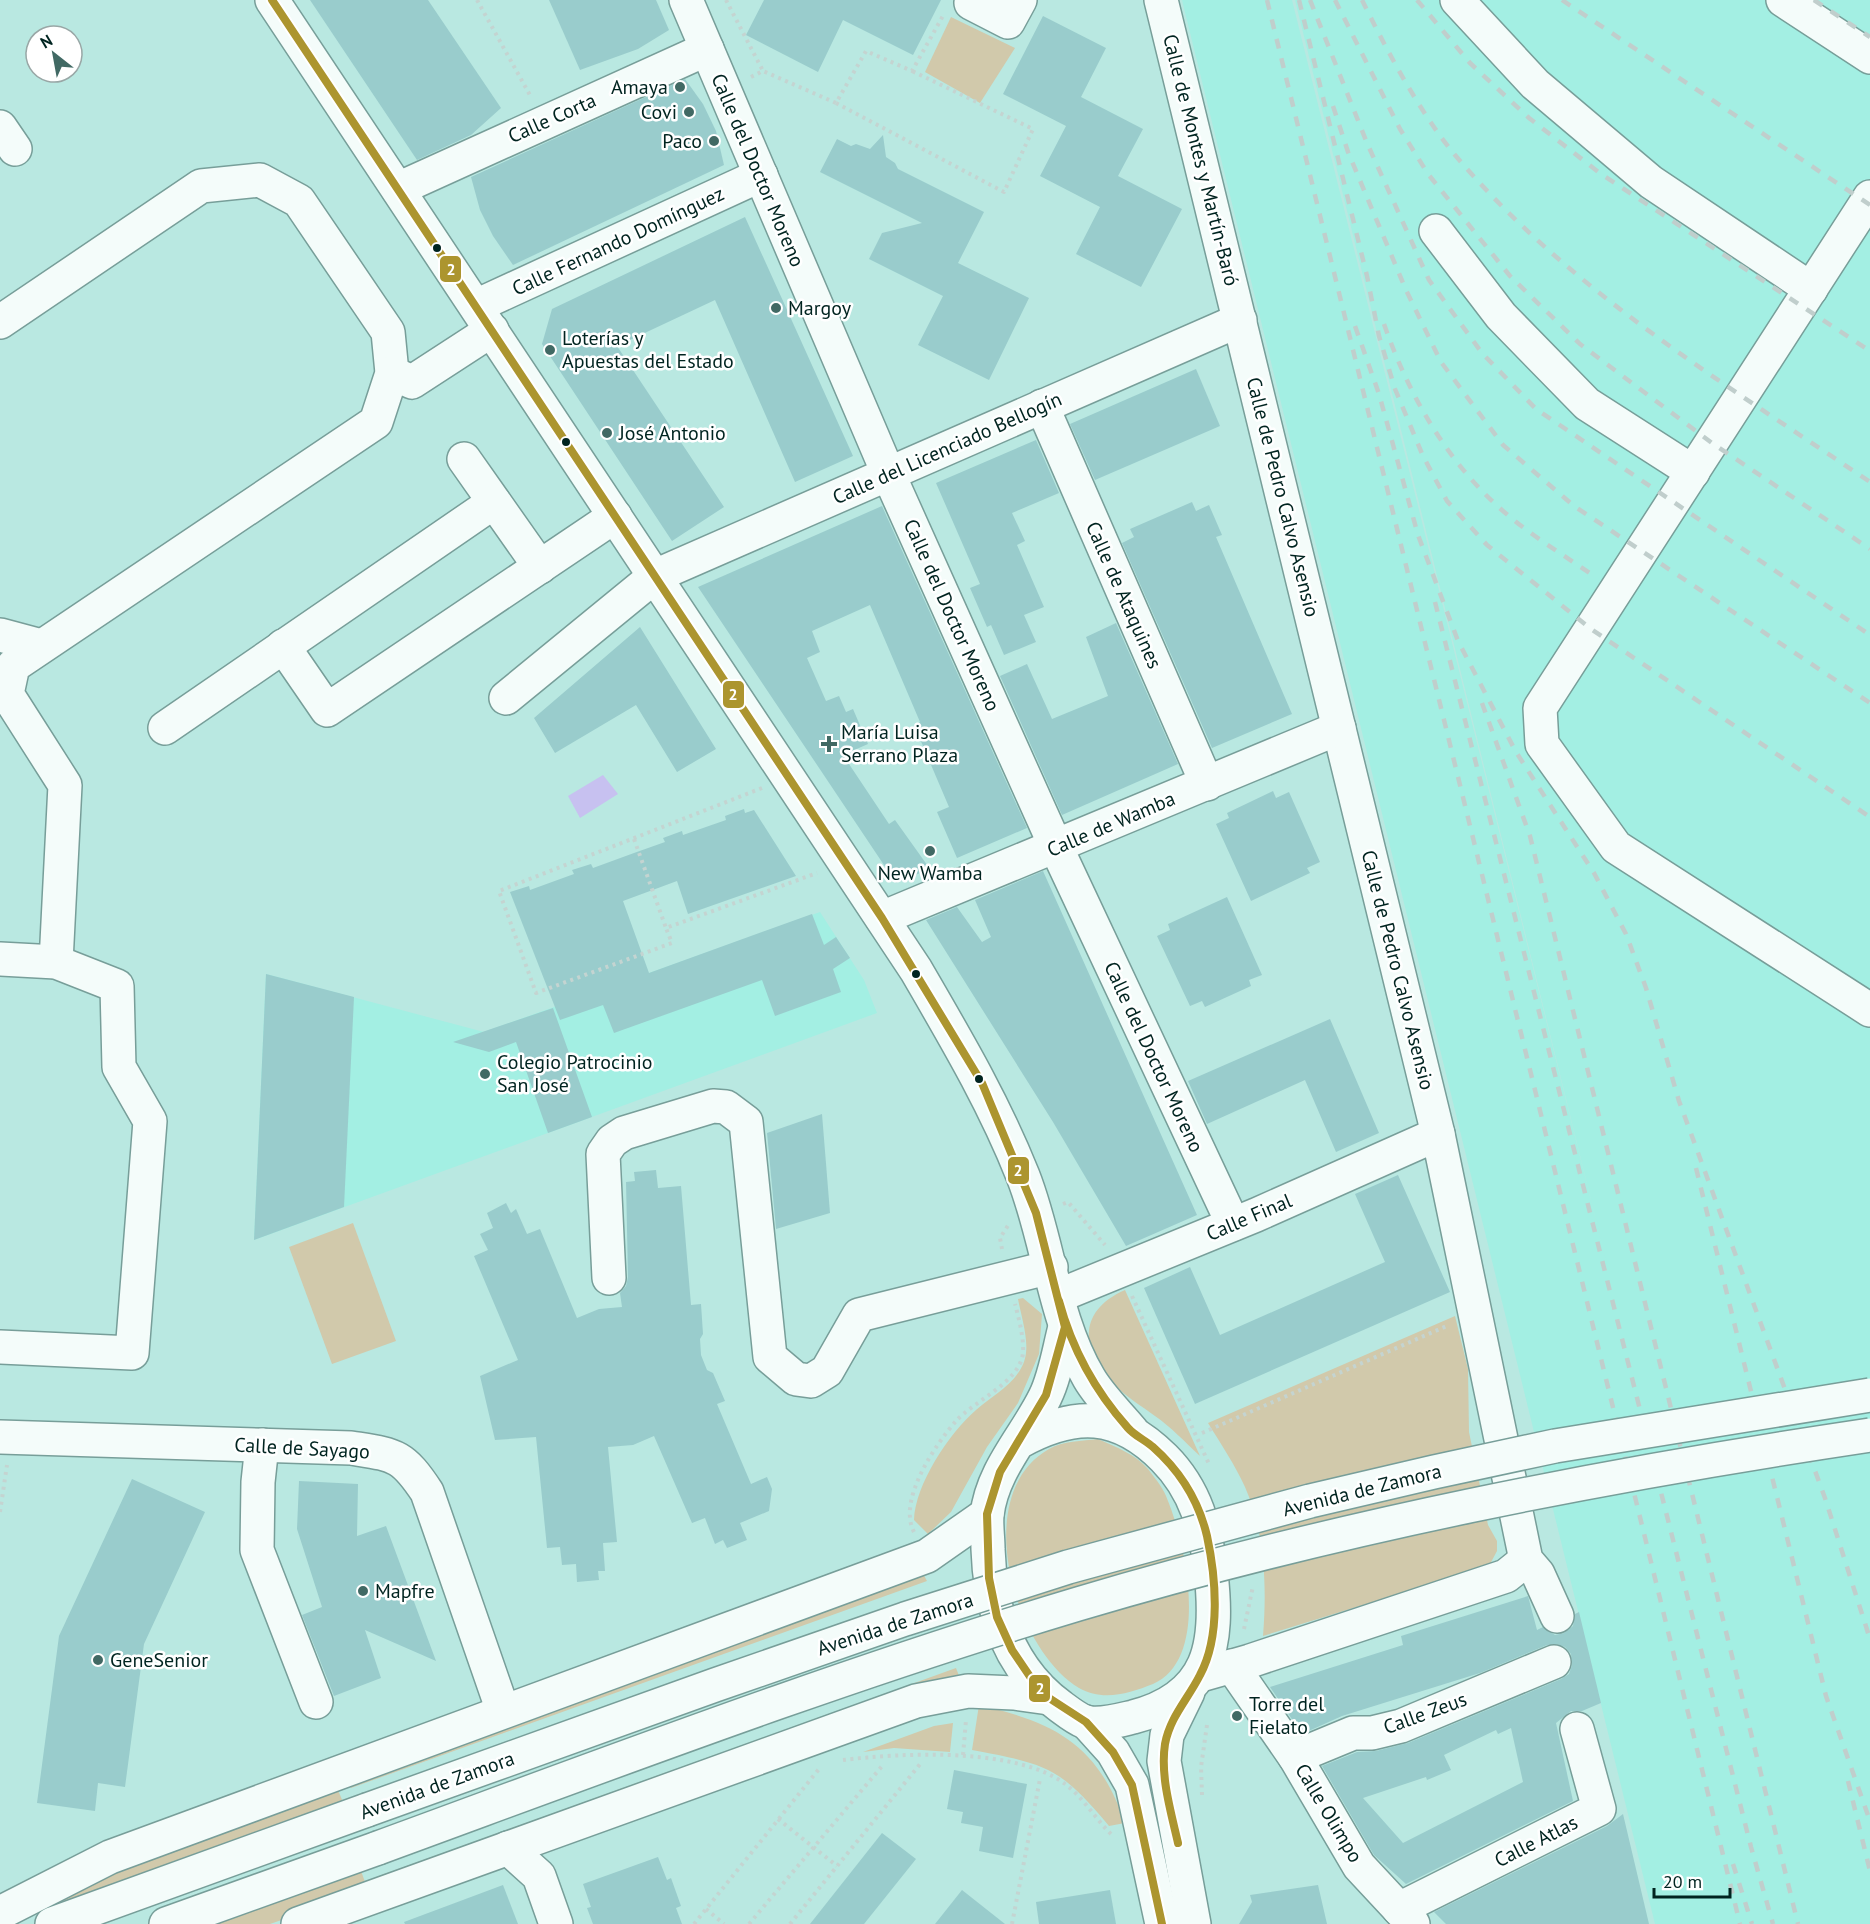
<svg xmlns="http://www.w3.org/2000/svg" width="1870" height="1924" font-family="'PT Sans',sans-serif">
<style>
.built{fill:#a3efe3}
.green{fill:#d1c9ab}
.water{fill:#c7c1f0}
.building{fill:#9cc;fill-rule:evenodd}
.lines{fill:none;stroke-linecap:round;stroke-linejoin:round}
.minor-casing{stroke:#779e99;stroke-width:36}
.highway-casing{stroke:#779e99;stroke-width:36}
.path{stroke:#c4d4d1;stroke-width:4;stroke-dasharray:3 4.5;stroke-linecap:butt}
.minor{stroke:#f4fcfa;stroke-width:33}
.highway{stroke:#f4fcfa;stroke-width:33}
.rail{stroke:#c0cecc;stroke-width:4.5;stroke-dasharray:10 10;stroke-linecap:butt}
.highway-bridge-casing{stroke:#779e99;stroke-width:36;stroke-linecap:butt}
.highway-bridge{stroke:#f4fcfa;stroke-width:33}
.bus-1-casing{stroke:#fff;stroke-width:12}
.bus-1{stroke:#ac952f;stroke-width:8}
.poi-dot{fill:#416964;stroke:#fff;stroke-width:2}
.bus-dot{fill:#002420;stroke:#fff;stroke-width:2}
.labels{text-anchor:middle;stroke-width:5;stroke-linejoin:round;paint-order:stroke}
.poi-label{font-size:20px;fill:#002420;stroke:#fff;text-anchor:start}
.street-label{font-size:20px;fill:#002420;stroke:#fff}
.line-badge{stroke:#fff;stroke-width:2}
.badge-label{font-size:16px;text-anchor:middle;font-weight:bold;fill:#fff}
</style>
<rect width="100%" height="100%" fill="#b9e8e1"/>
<g class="built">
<path d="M 1182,0 L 1292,0 L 1609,1273 L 1295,0 L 1870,0 L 1870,1924 L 1655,1924 Z"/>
<path d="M 820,912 L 864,980 L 877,1013 L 254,1240 L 266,974 L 484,1032 Z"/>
</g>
<g class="green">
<path d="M 951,17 L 1015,48 L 980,103 L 925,72 Z"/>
<path d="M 353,1223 L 396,1341 L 332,1364 L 289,1247 Z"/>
<path d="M 1125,1290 L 1200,1456 C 1185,1442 1171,1427 1155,1416 C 1142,1406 1129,1399 1118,1388 C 1081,1353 1075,1312 1125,1290 Z"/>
<path d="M 1023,1298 L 1042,1314 L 1039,1354 L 1018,1403 L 987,1447 L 951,1512 L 928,1534 L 914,1520 C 915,1485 949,1433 976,1410 C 994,1394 1023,1380 1026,1353 C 1028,1337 1021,1315 1018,1299 Z"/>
<path d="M 1455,1316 L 1468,1369 L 1469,1432 L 1488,1525 L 1497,1541 L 1497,1551 L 1489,1566 L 1263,1636 C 1267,1587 1265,1532 1245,1487 C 1235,1465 1221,1444 1208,1423 Z"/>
<path d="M 1098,1439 C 1116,1447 1135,1454 1148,1469 C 1154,1477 1162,1486 1166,1496 C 1185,1540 1212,1658 1153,1684 C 1130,1693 1103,1702 1079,1688 C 1014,1649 969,1494 1049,1449 C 1063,1441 1082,1441 1098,1439 Z"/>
<path d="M 920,1568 L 927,1581 L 351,1788 L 348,1778 Z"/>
<path d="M 956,1668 L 961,1681 L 383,1885 L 379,1876 Z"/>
<path d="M 979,1705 C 1057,1723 1098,1745 1125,1823 L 1109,1826 C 1060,1767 1047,1764 972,1750 Z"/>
<path d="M 953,1723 L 950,1752 L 894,1748 L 863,1752 L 934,1726 Z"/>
<path d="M 335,1783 L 343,1802 L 5,1924 L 127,1860 Z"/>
<path d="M 361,1871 L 368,1890 L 270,1924 L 212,1924 Z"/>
</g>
<path class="water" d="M 603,775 L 618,794 L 580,818 L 568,796 Z"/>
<g class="building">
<path d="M 310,0 L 428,0 L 501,108 L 471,135 L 417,160 Z"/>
<path d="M 549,0 L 656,0 L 669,30 L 638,49 L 580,70 Z"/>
<path d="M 764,0 L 941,0 L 913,55 L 843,20 L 818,72 L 746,35 Z"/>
<path d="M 1043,16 L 1106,48 L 1081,97 L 1143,129 L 1118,176 L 1182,209 L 1141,287 L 1076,254 L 1100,207 L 1040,176 L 1066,126 L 1003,94 Z"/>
<path d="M 685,79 L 703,104 L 716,131 L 724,165 L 513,265 L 493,236 L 480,210 L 471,177 Z"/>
<path d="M 883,135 L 886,157 L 895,163 L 898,169 L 984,212 L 958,263 L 1029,298 L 989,380 L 918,345 L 943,296 L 869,259 L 882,233 L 922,223 L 820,172 L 837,139 L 851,146 L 856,144 L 870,149 Z"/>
<path d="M 745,217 L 853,456 L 795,482 L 715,300 L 617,346 L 724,507 L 672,541 L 542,344 L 552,309 Z"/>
<path d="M 1196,369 L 1220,426 L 1095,480 L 1070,424 Z"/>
<path d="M 1036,440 L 1059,493 L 1012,513 L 1025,541 L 1017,545 L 1044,607 L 1024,615 L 1036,642 L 1004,655 L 991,625 L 987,627 L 970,588 L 980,584 L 936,483 Z"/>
<path d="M 1192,502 L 1196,511 L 1209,505 L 1222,535 L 1216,537 L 1292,714 L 1212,748 L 1122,543 L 1134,537 L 1130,529 Z"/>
<path d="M 882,506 L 1027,828 L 957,858 L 937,812 L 949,807 L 914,725 L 920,722 L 870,605 L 812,631 L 820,652 L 807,658 L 826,701 L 839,696 L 846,712 L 853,709 L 868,744 L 843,755 L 889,824 L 895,820 L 930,869 L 896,883 L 698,587 Z"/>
<path d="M 1116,623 L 1178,764 L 1062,815 L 1000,676 L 1027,664 L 1052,719 L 1108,696 L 1086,637 Z"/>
<path d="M 640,627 L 716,749 L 677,772 L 636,705 L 555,753 L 534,718 Z"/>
<path d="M 1273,791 L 1276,798 L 1289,792 L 1320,862 L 1307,868 L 1310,873 L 1251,901 L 1216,824 L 1229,818 L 1227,813 Z"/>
<path d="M 744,809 L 745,813 L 754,810 L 796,876 L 688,914 L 677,881 L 623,901 L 649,973 L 812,914 L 824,945 L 836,937 L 850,958 L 833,969 L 841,992 L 775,1016 L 762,980 L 614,1033 L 603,1005 L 560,1020 L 510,892 L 529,886 L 530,890 L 574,874 L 572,870 L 591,864 L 593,868 L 634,853 L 665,842 L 663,838 L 682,831 L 683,835 L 726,820 L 725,816 Z"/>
<path d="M 1043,871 L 1197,1215 L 1126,1246 L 1053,1122 L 926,920 L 957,907 L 982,942 L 991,937 L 975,900 Z"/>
<path d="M 1227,897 L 1262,975 L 1249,980 L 1251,986 L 1205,1007 L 1202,1001 L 1190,1006 L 1157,936 L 1170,930 L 1168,924 Z"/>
<path d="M 266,974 L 354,997 L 344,1207 L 254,1240 Z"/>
<path d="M 553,1008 L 592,1117 L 548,1133 L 516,1042 L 489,1052 L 453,1042 Z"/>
<path d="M 1330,1019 L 1379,1133 L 1336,1152 L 1305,1080 L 1207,1124 L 1188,1081 Z"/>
<path d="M 822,1114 L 830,1213 L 776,1229 L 767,1133 Z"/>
<path d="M 656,1170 L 658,1188 L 681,1186 L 691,1305 L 701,1304 L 703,1334 L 700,1339 L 701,1355 L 707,1370 L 713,1373 L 725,1401 L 717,1404 L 751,1484 L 767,1477 L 772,1489 L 769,1511 L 740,1523 L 747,1540 L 727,1548 L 723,1540 L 715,1544 L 705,1518 L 692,1523 L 654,1436 L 633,1445 L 608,1447 L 617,1542 L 603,1543 L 605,1571 L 598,1571 L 599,1580 L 577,1582 L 576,1564 L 562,1565 L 560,1547 L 547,1548 L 536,1437 L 495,1440 L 480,1376 L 518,1360 L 474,1256 L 488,1250 L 480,1234 L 493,1228 L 487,1213 L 506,1203 L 511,1213 L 516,1209 L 527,1234 L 540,1229 L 577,1318 L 599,1309 L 622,1307 L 620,1293 L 626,1286 L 628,1277 L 626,1182 L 635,1181 L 634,1172 Z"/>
<path d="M 1398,1175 L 1450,1292 L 1195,1404 L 1144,1288 L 1190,1267 L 1220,1335 L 1385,1262 L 1355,1194 Z"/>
<path d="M 132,1479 L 205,1512 L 144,1644 L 125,1787 L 98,1783 L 95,1811 L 37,1803 L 59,1636 Z"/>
<path d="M 299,1481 L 358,1484 L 357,1536 L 386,1526 L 436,1661 L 365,1630 L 381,1678 L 334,1696 L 302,1615 L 322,1607 L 297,1529 Z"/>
<path d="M 1528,1596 L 1537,1630 L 1543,1627 L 1555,1635 L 1564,1633 L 1573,1626 L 1575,1614 L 1579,1612 L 1601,1703 L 1582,1711 L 1571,1711 L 1556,1723 L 1573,1801 L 1406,1884 L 1374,1855 L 1322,1766 L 1357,1752 L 1376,1751 L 1408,1743 L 1561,1679 L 1569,1674 L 1572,1665 L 1571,1654 L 1565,1647 L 1557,1644 L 1547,1645 L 1480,1673 L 1342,1716 L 1302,1734 L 1270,1687 L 1403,1645 L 1401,1636 ZM 1511,1728 L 1523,1782 L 1403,1843 L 1363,1798 L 1426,1777 L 1427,1780 L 1451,1770 L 1444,1755 L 1496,1730 L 1498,1734 Z"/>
<path d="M 954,1770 L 1027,1784 L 1013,1858 L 979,1851 L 983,1827 L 961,1823 L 963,1812 L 947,1809 Z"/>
<path d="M 1623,1814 L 1649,1924 L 1446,1924 L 1434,1912 L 1607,1826 Z"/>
<path d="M 882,1833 L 916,1859 L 864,1924 L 810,1924 Z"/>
<path d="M 658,1857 L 667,1880 L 671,1878 L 681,1906 L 676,1908 L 682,1924 L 593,1924 L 587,1908 L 591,1907 L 583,1884 Z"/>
<path d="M 503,1885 L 518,1924 L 405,1924 L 404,1922 Z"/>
<path d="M 1318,1885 L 1327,1924 L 1239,1924 L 1252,1902 L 1250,1895 Z"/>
<path d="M 962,1890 L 1005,1924 L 935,1924 Z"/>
<path d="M 1110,1890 L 1116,1924 L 1039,1924 L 1036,1902 Z"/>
</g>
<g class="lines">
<g class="minor-casing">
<g id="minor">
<path d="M 272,0 L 916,970 C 956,1039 993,1101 1023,1176 C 1049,1242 1053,1317 1089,1378 C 1100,1397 1118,1414 1132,1431"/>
<path d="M 686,0 L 888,473 L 1056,847 L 1233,1224"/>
<path d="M 972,0 L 971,3 L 1008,22 L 1020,0"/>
<path d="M 1161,0 L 1438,1134 L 1526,1560 L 1538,1574 L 1557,1616"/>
<path d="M 1457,0 L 1535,84 L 1651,182 L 1811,289"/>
<path d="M 1783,0 L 1870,57"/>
<path d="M 0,127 L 15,149"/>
<path d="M 398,189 L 707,49"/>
<path d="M 1870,197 L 1540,708 L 1542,744 L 1616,847 L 1870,1010"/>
<path d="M 1436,231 L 1501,316 L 1587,404 L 1693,472"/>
<path d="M 476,306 L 761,175"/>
<path d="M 0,322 L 201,186 L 260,180 L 299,201 L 388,332 L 392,373 L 376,422 L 13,666 L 7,694 L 65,785 L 56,962"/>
<path d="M 392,373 L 412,382 L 492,330"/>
<path d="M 1042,406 L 1207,784"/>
<path d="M 464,459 L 540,567"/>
<path d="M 0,635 L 41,646"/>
<path d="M 283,646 L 327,710 L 615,516"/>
<path d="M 506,698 L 655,576 L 1240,320"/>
<path d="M 165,728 L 494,502"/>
<path d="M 882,918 L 1339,728"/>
<path d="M 0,959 L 56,962 L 117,986 L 119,1067 L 150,1121 L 132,1353 L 0,1347"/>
<path d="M 609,1278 L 603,1154 L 612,1141 L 624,1133 L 713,1106 L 726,1107 L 746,1122 L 770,1357 L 796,1379 L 811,1381 L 827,1371 L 859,1315 L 1051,1267"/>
<path d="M 1058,1296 L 1256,1215 L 1438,1134"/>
<path d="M 0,1437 L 351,1448 C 395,1455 402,1454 427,1492 L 503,1711"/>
<path d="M 1019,1442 C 1075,1411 1118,1412 1164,1458 C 1196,1490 1206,1529 1211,1573 C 1219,1644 1211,1697 1133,1717 C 1120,1720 1099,1726 1085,1722 C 1077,1719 1068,1712 1060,1706 C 1009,1668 990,1610 988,1549 C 988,1538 986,1525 987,1515 C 992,1470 1026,1436 1045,1397 C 1055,1377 1059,1350 1065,1327"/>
<path d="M 262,1445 L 258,1482 L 257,1550 L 316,1702"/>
<path d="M 1232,1666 L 1295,1757 L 1359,1866 L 1413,1924"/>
<path d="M 1201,1675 L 1250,1661 L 1506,1576 L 1526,1560"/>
<path d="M 1188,1692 L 1167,1735 L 1164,1761 L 1194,1924"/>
<path d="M 1086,1722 L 1113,1752 L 1132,1785 L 1162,1924"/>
<path d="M 1295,1757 L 1353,1733 L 1372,1733 L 1401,1726 L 1554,1662"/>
<path d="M 508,1848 L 539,1876 L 556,1924"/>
<path d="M 1399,1909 L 1599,1809 L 1577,1729"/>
</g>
</g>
<g class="highway-casing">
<g id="highway">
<path d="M 0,1913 L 110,1857 L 927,1556 L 987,1514"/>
<path d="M 52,1924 L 367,1810"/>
<path d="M 166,1924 L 378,1848"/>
<path d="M 298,1924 L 916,1701 L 968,1691 L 1014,1693 L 1049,1698"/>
</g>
</g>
<g class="path">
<path d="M 477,0 L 531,97"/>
<path d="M 726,0 L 763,71"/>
<path d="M 751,77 L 763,71 L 836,103 L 866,51 L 912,71 L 944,14"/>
<path d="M 836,103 L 1004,192 L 1033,129 L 912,71"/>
<path d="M 762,788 L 499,891 L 536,993 L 672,943 L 666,928 L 817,873"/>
<path d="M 634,839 L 666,928"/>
<path d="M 1063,1204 L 1068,1202 L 1105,1245"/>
<path d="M 1002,1249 L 1000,1238 L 1009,1224"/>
<path d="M 1132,1296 L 1209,1464"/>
<path d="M 1202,1433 L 1449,1325"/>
<path d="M 0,1512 L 7,1465"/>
<path d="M 914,1532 C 897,1500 936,1444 956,1421 C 974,1401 1020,1382 1023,1353 C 1024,1338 1019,1319 1015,1304"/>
<path d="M 1244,1629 L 1253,1586"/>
<path d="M 963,1755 L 966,1720"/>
<path d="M 843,1760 C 902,1753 1003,1748 1056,1778 C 1081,1792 1093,1817 1113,1836"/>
<path d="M 1202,1795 L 1201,1767 L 1207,1725"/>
<path d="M 778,1819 L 837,1866"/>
<path d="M 706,1909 L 724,1924"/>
<path d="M 694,1924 L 819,1769"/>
<path d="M 749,1924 L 883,1765"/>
<path d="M 790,1924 L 921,1763"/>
<path d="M 1012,1924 L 1040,1779"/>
</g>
<use href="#minor" class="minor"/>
<use href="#highway" class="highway"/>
<g class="rail">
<path d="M 1267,0 L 1740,1924"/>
<path d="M 1299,0 L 1367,276 L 1379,336 L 1395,389 L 1423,456 L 1447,501 L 1487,545 L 1591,629 L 1870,817"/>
<path d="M 1310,0 L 1367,143 L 1429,280 L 1482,353 L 1536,409 L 1870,635"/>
<path d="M 1335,0 L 1400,129 L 1428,174 L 1510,276 L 1580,344 L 1712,443 L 1870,549"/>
<path d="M 1362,0 C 1386,49 1420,113 1455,155 C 1570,291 1724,383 1870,482"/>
<path d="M 1417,0 L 1470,63 L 1529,118 L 1601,174 L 1870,351"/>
<path d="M 1562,0 L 1870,205"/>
<path d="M 1814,0 L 1870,37"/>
<path d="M 1333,106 L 1348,152 L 1406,290 L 1441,362 L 1503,445 L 1574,506 L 1870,703"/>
<path d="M 1384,324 C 1410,399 1452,471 1515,521 C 1540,541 1568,558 1594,576"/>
<path d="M 1355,326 L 1379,394 L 1418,535 L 1458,641 L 1516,752 L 1594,873 L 1626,934 L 1646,988 L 1679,1101 L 1825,1498 L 1870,1639"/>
<path d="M 1435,602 L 1751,1847 L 1773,1924"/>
<path d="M 1482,703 L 1530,836 L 1798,1924"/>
<path d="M 1696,1168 L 1826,1696 L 1870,1821"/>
<path d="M 1848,1781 L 1870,1871"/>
<path d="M 1733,1864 L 1752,1924"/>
</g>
<g class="highway-bridge-casing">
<g id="highway-bridge">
<path d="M 367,1810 L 715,1685 L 905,1619 L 1068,1567 L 1310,1501 L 1434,1472 L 1555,1446 L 1870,1395"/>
<path d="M 378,1848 C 610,1763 841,1675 1078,1604 C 1337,1527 1602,1475 1870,1435"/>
</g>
</g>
<use href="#highway-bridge" class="highway-bridge"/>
<g class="bus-1-casing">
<g id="bus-1">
<path d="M 272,0 L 882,918 L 982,1083 L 1036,1213 L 1065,1327 L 1046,1395 L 1000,1472 L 987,1514 L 989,1578 L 997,1617 L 1012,1650 L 1035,1684 L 1049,1698 L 1086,1722 L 1113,1752 L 1132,1785 L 1162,1924"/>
<path d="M 1059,1301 C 1072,1349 1095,1391 1128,1428 C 1135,1436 1145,1440 1153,1447 C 1180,1471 1199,1502 1207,1536 C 1216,1578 1221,1636 1200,1675 C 1188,1699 1170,1717 1165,1744 C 1160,1776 1171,1812 1178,1843"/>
</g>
</g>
<use href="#bus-1" class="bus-1"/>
</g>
<g class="poi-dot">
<circle cx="680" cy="87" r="6"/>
<circle cx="689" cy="112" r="6"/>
<circle cx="714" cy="141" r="6"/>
<circle cx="776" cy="308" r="6"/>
<circle cx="550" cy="350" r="6"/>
<circle cx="607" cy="433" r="6"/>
<path d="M826 735h6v6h6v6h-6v6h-6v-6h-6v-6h6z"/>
<circle cx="930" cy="851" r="6"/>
<circle cx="485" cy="1074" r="6"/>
<circle cx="363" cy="1591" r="6"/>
<circle cx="98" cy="1660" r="6"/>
<circle cx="1237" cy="1716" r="6"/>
</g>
<g class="bus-dot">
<circle cx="437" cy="248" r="5"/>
<circle cx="566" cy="442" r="5"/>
<circle cx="916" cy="974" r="5"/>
<circle cx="979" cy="1079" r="5"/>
</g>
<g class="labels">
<g class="poi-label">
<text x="668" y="94" text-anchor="end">Amaya</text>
<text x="677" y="119" text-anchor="end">Covi</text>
<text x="702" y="148" text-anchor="end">Paco</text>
<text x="788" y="315">Margoy</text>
<text x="562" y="345">Loterías y<tspan x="562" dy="23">Apuestas del Estado</tspan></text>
<text x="619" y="440">José Antonio</text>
<text x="841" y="739">María Luisa<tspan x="841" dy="23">Serrano Plaza</tspan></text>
<text x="930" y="880" text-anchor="middle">New Wamba</text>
<text x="497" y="1069">Colegio Patrocinio<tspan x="497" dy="23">San José</tspan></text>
<text x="375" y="1598">Mapfre</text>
<text x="110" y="1667">GeneSenior</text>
<text x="1249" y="1711">Torre del<tspan x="1249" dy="23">Fielato</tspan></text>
</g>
<g class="street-label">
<text transform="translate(552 118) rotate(-24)" y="7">Calle Corta</text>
<text transform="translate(1201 160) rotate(76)" y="7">Calle de Montes y Martín-Baró</text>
<text transform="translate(758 170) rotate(67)" y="7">Calle del Doctor Moreno</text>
<text transform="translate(618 241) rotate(-25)" y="7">Calle Fernando Domínguez</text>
<text transform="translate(947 448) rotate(-24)" y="7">Calle del Licenciado Bellogín</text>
<text transform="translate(1283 497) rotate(76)" y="7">Calle de Pedro Calvo Asensio</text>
<text transform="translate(1124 595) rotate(66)" y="7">Calle de Ataquines</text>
<text transform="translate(952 615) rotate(66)" y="7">Calle del Doctor Moreno</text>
<text transform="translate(1111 824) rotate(-23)" y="7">Calle de Wamba</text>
<text transform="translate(1398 970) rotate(76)" y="7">Calle de Pedro Calvo Asensio</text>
<text transform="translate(1154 1057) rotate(65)" y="7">Calle del Doctor Moreno</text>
<text transform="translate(1249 1217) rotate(-23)" y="7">Calle Final</text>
<text transform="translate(302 1448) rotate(3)" y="7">Calle de Sayago</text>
<text transform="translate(1362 1490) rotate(-14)" y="7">Avenida de Zamora</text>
<text transform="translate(895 1624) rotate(-18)" y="7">Avenida de Zamora</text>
<text transform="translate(1425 1713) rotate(-20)" y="7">Calle Zeus</text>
<text transform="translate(437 1785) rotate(-20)" y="7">Avenida de Zamora</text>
<text transform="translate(1329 1813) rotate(59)" y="7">Calle Olimpo</text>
<text transform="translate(1536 1841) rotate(-27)" y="7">Calle Atlas</text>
</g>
</g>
<g class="line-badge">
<rect x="439" y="255" width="23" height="28" rx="6" fill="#ac952f"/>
<rect x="722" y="680" width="23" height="29" rx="6" fill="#ac952f"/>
<rect x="1007" y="1156" width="23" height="29" rx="6" fill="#ac952f"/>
<rect x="1028" y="1674" width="23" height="29" rx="6" fill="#ac952f"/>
</g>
<g class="badge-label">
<text x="451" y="275">2</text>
<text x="733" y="700">2</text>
<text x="1018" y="1176">2</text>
<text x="1040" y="1694">2</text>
</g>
<g transform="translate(54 54) rotate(329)"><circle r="28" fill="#ffffff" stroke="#99a7a6" stroke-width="1.5"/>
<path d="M0-4.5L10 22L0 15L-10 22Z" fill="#416964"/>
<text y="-9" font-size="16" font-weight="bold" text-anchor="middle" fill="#002420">N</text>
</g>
<path d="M1654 1888v9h76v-9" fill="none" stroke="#002420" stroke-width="3"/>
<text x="1663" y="1888" font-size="18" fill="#002420" stroke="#ffffff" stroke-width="4.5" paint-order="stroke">20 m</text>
</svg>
